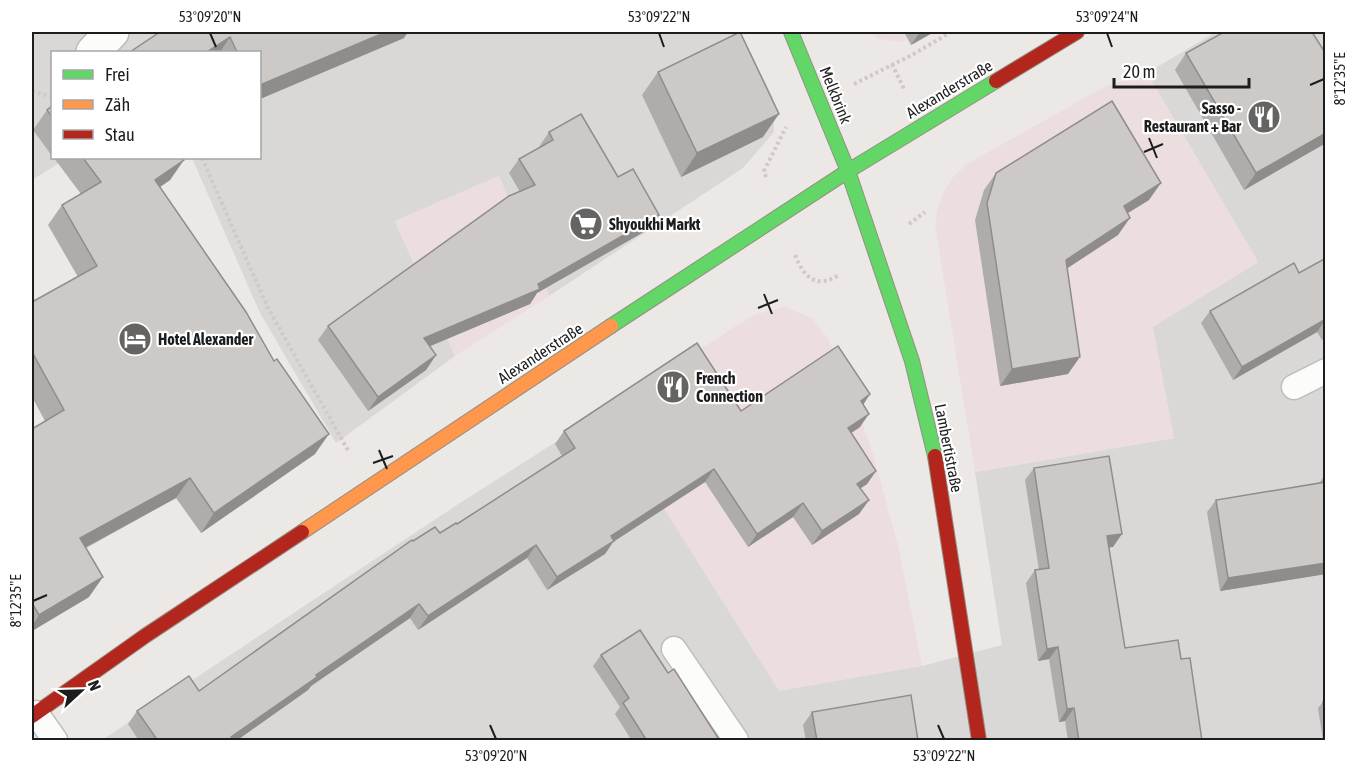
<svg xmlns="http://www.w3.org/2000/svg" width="1357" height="772" font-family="'Asap Condensed',sans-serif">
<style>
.residential{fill:#dad8d7}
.commercial{fill:#ecdedf}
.religious{fill:#d9d8d7}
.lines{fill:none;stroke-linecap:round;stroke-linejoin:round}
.lane-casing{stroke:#bebdbc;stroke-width:27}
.street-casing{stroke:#bebdbc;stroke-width:36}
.fast-casing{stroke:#939080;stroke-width:16}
.slow-casing{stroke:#939080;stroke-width:16}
.jam-casing{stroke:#939080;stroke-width:16}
.path{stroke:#d4c7c9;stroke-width:4;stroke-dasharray:3 3;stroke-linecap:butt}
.lane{stroke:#fcfcfb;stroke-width:24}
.street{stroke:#fcfcfb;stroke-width:33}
.fast{stroke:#63d668;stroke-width:14}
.slow{stroke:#ff974d;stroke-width:14}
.jam{stroke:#b3261e;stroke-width:14}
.wall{fill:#afadab}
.shaded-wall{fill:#8f8d8b}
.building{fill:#ccc9c7;stroke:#8f8d8b;stroke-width:1.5}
.ticks{fill:none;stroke:#1d1d1d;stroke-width:2}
.labels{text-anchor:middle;stroke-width:4.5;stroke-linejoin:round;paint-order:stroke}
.street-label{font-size:16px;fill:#1d1d1d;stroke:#fff}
.poi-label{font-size:16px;font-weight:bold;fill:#1d1d1d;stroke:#fff;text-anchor:start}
.neatline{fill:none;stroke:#1d1d1d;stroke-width:2}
.ticks-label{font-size:15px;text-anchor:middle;fill:#1d1d1d}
</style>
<rect width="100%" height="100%" fill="#ebe8e6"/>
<g class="residential">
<path d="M 32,32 L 741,32 L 773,98 L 774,132 L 743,168 L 549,296 L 499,176 L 395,221 L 455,356 L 336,443 L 260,313 L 192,158 L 260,158 L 260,52 L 52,52 L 52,158 L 67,158 L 32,180 Z"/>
<path d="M 1216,32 L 1325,32 L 1325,740 L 102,740 L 460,503 L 603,412 L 922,666 L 1002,645 L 975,472 L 1174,438 L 1152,327 L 1258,262 L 1147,73 Z"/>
</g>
<g class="commercial">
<path d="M 870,32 L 921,32 L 902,42 L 878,39 Z"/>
<path d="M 1147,73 L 1258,262 L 1153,327 L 1174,438 L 975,472 L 935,225 L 937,211 L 943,193 L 954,176 L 967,164 L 1104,87 Z"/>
<path d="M 499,176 L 549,296 L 455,356 L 395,221 Z"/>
<path d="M 785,307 L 812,318 L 829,340 L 844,371 L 873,454 L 899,549 L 922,666 L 779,691 L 603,412 L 753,315 Z"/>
</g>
<path class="religious" d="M 46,32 L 81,32 L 64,52 L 52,52 L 52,67 L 40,82 L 32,79 L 32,50 Z"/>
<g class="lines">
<g class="lane-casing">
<g id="lane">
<path d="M 1294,387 L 1326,371"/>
<path d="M 674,649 L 736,740"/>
<path d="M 36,713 L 55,740"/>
</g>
</g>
<g class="street-casing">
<path id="street" d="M 93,52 L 112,32"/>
</g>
<g class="fast-casing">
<g id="fast">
<path d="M 791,32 L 848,171 L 912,361 L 935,456"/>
<path d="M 611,326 L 848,171 L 996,81"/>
</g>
</g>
<g class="slow-casing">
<path id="slow" d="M 302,532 L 611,326"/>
</g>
<g class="jam-casing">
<g id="jam">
<path d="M 996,81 L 1077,32"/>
<path d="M 935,456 L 979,740"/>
<path d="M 32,716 L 145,636 L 302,532"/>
</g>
</g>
<g class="path">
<path d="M 892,64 L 904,89"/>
<path d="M 854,84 L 912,55 L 951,32"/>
<path d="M 32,91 L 52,97"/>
<path d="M 202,158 L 268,308 L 349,452"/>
<path d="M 766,177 L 764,171 L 786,127"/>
<path d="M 909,224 L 925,212"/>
<path d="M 795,255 C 804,278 817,290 840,274"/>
</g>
<use href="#lane" class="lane"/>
<use href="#street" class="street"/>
<use href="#fast" class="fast"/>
<use href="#slow" class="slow"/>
<use href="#jam" class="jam"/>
</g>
<g class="wall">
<path d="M 160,32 L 404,38 L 260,99 L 260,52 L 130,52 Z"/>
<path d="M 904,32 L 934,32 L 911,45 Z"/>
<path d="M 1186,53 L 1326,54 L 1326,143 L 1244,190 L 1175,70 Z"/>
<path d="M 658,72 L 763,137 L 681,177 L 642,95 Z"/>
<path d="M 52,106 L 52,156 L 33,130 L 47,110 Z"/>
<path d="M 549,132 L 618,177 L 659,215 L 649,229 L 537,293 L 530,304 L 429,346 L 436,355 L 426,370 L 368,411 L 318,340 L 328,326 L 520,192 L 509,173 L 519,159 L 540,147 L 539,147 Z"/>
<path d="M 54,158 L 182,158 L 170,180 L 160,187 L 315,454 L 201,533 L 176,498 L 86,548 L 89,597 L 32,631 L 32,429 L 45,421 L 32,397 L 32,302 L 78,277 L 48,225 L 62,205 L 81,194 Z"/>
<path d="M 996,173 L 1149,200 L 1127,213 L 1118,235 L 1067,268 L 1068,374 L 1000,386 L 975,220 L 984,190 Z"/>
<path d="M 1326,258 L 1326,338 L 1322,340 L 1317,332 L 1233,380 L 1201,323 L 1210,311 L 1299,273 Z"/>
<path d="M 870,394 L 863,405 L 860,427 L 851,433 L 876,471 L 867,484 L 860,488 L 869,500 L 859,514 L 812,545 L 793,517 L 748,547 L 705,482 L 613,542 L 605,554 L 547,590 L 527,558 L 418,630 L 410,618 L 311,686 L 308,690 L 236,741 L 139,741 L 128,724 L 137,711 L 199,691 L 413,541 L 440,533 L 457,524 L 562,456 L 555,444 L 564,431 L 741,411 Z"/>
<path d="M 1034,468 L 1113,547 L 1109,547 L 1125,648 L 1181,659 L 1202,741 L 1068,741 L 1065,721 L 1059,722 L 1049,659 L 1038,661 L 1026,583 L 1035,570 L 1039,570 L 1025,480 Z"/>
<path d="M 1326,474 L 1326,574 L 1220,591 L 1207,512 L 1216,500 L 1319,483 Z"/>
<path d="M 601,655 L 668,673 L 720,741 L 632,741 L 615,714 L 620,707 L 593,666 Z"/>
<path d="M 1326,701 L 1326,741 L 1323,741 L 1318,708 L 1323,702 Z"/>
<path d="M 812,712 L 918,741 L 806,741 L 803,725 Z"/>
</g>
<g class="shaded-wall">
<path d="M 386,32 L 408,32 L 404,38 L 260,99 L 260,85 Z"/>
<path d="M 920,32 L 934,32 L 911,45 Z"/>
<path d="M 230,37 L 220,52 L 207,52 Z"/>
<path d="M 779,114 L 763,137 L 681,177 L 697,153 Z"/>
<path d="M 1326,133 L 1326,143 L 1244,190 L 1256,173 Z"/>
<path d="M 184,160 L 170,180 L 141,200 L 155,180 Z"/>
<path d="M 1161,183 L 1149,200 L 1112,223 L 1124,206 Z"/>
<path d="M 659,215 L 649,229 L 537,293 L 530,304 L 414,353 L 424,338 L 538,284 Z"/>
<path d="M 1130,218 L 1118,235 L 1054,277 L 1066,260 Z"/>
<path d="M 1326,319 L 1317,332 L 1233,380 L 1242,367 Z"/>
<path d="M 436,355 L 426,370 L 368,411 L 378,397 Z"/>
<path d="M 1080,357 L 1068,374 L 1000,386 L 1012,369 Z"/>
<path d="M 870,394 L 861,408 L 861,401 Z"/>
<path d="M 869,414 L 860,427 L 838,442 L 848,428 Z"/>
<path d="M 329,434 L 315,454 L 201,533 L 214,513 Z"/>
<path d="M 714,469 L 705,482 L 613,542 L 605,554 L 547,590 L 557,577 L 611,536 Z"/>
<path d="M 876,471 L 867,484 L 848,497 L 857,484 Z"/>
<path d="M 190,478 L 176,498 L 66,558 L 80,538 Z"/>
<path d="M 869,500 L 859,514 L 812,545 L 822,531 Z"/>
<path d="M 803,503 L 793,517 L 748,547 L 757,534 Z"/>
<path d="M 1122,534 L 1113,547 L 1098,549 L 1107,536 Z"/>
<path d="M 536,545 L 527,558 L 418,630 L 428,616 Z"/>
<path d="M 1326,563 L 1326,574 L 1220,591 L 1228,578 Z"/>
<path d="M 103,577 L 89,597 L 32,631 L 32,626 L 39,615 Z"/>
<path d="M 419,604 L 410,618 L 311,686 L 308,690 L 236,741 L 229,741 L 231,737 L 316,675 Z"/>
<path d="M 1058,647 L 1049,659 L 1038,661 L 1047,649 Z"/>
<path d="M 1074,708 L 1065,721 L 1059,722 L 1067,709 Z"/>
</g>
<g class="building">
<path d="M 160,32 L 386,32 L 260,85 L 260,52 L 237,52 L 230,37 L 207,52 L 130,52 Z"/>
<path d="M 740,32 L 779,114 L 697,153 L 658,72 Z"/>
<path d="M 1224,32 L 1312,32 L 1326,54 L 1326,133 L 1256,173 L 1186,53 Z"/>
<path d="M 1112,101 L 1161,183 L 1124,206 L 1130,218 L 1066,260 L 1080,357 L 1012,369 L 987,203 L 996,173 Z"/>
<path d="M 52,106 L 52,117 L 47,110 Z"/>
<path d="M 581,114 L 618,177 L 633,169 L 659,215 L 538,284 L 540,289 L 424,338 L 436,355 L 378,397 L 328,326 L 509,196 L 535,185 L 519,159 L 553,140 L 549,132 Z"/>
<path d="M 83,158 L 182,158 L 184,160 L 155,180 L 246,312 L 274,361 L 277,359 L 329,434 L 214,513 L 190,478 L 80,538 L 103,577 L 39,615 L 32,603 L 32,429 L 64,410 L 32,352 L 32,302 L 97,266 L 62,205 L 101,182 Z"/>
<path d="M 1326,258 L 1326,319 L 1242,367 L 1210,311 L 1294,263 L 1299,273 Z"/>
<path d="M 697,343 L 741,411 L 838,346 L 870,394 L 861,401 L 869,414 L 848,428 L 876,471 L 857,484 L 869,500 L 822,531 L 803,503 L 757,534 L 714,469 L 611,536 L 614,541 L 557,577 L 536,545 L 428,616 L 419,604 L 316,675 L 317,677 L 231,737 L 233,741 L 158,741 L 137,711 L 189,676 L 199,691 L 412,540 L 413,541 L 435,527 L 440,533 L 456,523 L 457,524 L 575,448 L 564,431 Z"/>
<path d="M 1109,456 L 1122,534 L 1107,536 L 1125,648 L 1178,640 L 1181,659 L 1190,658 L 1202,741 L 1079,741 L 1074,708 L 1067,709 L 1058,647 L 1047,649 L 1035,570 L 1049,568 L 1034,468 Z"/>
<path d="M 1326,482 L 1326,563 L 1228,578 L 1216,500 Z"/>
<path d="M 640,630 L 668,673 L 674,669 L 720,741 L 647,741 L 623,703 L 629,698 L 601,655 Z"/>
<path d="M 911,695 L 918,741 L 817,741 L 812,712 Z"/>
<path d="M 1326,701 L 1326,719 L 1323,702 Z"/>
</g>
<path class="ticks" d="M 210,33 L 216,47M 659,33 L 664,47M 1107,33 L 1112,47M 1310,85 L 1324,79M 1149,138 L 1157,158M 1144,152 L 1163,144M 764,294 L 772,314M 758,308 L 778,300M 379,450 L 387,469M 373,463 L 393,456M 33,601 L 47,595M 490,725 L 496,739M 938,725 L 944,739"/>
<defs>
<g id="restaurant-disc" transform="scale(1.725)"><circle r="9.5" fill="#656463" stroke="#fff"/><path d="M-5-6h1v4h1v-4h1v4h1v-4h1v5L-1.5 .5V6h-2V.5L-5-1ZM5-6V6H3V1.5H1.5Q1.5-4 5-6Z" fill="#fff"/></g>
<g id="supermarket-disc" transform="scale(1.725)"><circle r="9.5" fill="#656463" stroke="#fff"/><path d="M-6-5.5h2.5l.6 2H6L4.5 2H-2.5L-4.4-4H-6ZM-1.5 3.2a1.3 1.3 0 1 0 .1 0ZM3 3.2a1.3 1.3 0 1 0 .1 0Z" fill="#fff"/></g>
<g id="hotel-disc" transform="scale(1.725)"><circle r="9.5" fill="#656463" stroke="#fff"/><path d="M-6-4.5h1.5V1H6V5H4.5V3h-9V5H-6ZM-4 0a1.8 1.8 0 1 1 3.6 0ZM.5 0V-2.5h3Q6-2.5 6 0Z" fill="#fff"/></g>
</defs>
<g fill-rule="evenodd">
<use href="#restaurant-disc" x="1264" y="117"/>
<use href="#supermarket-disc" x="586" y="224"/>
<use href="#hotel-disc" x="135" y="339"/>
<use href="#restaurant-disc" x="673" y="387"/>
</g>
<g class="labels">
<g class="street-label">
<text transform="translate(949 89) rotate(-31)" y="6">Alexanderstraße</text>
<text transform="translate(836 95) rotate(68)" y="6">Melkbrink</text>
<text transform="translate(540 353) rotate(-33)" y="6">Alexanderstraße</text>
<text transform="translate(949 448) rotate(79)" y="6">Lambertistraße</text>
</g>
<g class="poi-label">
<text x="1241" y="114" text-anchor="end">Sasso -<tspan x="1241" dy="18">Restaurant + Bar</tspan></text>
<text x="609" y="230">Shyoukhi Markt</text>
<text x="158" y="345">Hotel Alexander</text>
<text x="696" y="384">French<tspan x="696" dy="18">Connection</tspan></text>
</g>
</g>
<rect width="1357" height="772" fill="none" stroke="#ffffff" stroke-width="66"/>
<rect x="51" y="51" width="210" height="108" fill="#ffffff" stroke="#a5a5a5" stroke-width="1.5"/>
<rect x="63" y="70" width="30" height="9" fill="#63d668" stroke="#a5a5a5" stroke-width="1.5"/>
<text x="105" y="81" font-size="18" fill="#1d1d1d">Frei</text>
<rect x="63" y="100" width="30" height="9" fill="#ff974d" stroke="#a5a5a5" stroke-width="1.5"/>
<text x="105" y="111" font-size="18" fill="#1d1d1d">Zäh</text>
<rect x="63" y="130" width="30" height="9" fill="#b3261e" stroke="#a5a5a5" stroke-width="1.5"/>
<text x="105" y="141" font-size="18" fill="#1d1d1d">Stau</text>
<g transform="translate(81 691) rotate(68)" stroke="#ffffff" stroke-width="4.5" paint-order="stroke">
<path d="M0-4.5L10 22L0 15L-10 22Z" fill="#1d1d1d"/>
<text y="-9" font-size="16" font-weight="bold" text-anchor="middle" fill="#1d1d1d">N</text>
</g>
<path d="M1114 78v9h135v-9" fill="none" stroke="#1d1d1d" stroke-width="3"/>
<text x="1123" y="78" font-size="18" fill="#1d1d1d" stroke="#ffffff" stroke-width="4.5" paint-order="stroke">20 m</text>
<rect x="33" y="33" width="1291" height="706" class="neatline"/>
<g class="ticks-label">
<text x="210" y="22">53°09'20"N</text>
<text x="659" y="22">53°09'22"N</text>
<text x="1107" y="22">53°09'24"N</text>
<text transform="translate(1340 79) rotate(-90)" y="5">8°12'35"E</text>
<text transform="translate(16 601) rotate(-90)" y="5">8°12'35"E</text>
<text x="496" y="761">53°09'20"N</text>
<text x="944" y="761">53°09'22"N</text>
</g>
</svg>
